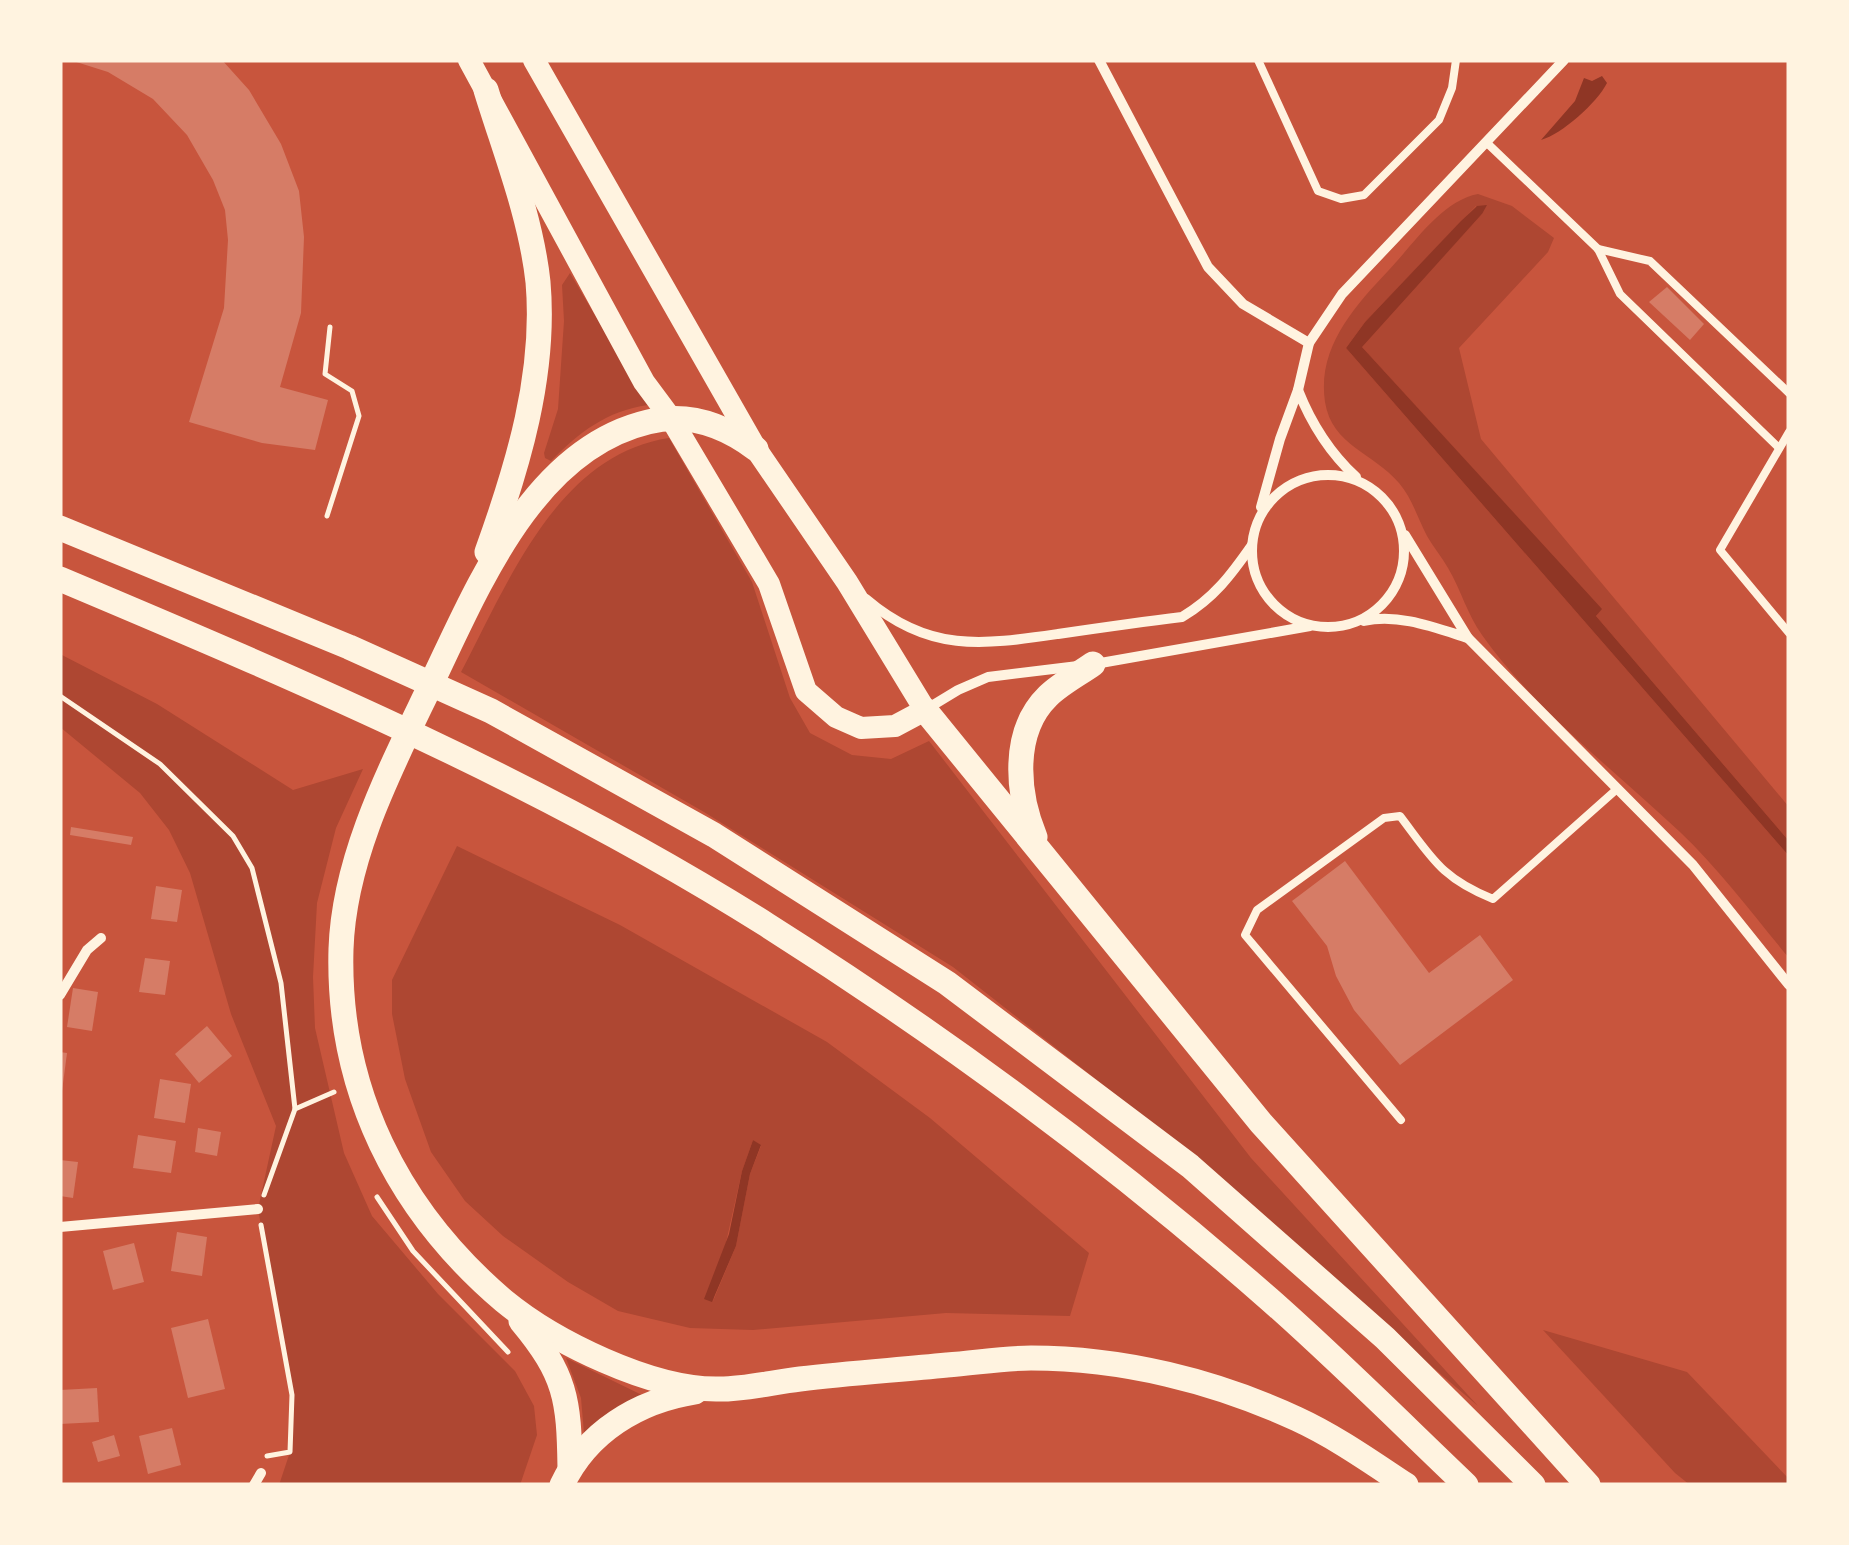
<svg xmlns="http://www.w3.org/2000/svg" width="1849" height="1545" font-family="Inter,sans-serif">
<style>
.green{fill:#ae4732;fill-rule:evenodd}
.water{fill:#8f3625}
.building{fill:#d67c66}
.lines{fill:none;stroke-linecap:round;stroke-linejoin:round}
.path{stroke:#fff3e0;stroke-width:5}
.service{stroke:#fff3e0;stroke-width:8}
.minor{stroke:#fff3e0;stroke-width:10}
.primary{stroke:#fff3e0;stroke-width:22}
.trunk{stroke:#fff3e0;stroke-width:25}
</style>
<rect width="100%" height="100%" fill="#c8553d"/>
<g class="green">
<path d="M 1478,194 L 1512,206 L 1554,238 L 1548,252 L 1459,348 L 1481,439 L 1789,807 L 1789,841 L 1596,616 L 1601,609 L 1361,346 L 1482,214 L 1476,206 L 1365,322 L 1346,348 L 1789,856 L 1789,958 C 1754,916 1720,870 1680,832 C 1613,769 1536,711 1482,635 C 1467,614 1461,590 1448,568 C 1442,557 1433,547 1427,536 C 1418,519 1412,498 1399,483 C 1374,453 1332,446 1325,402 C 1317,348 1354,307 1388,271 C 1413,245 1441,201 1478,194 Z"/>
<path d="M 570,273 L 648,405 C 606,411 580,432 551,461 L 545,458 L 544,453 L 558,409 L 564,321 L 562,285 Z"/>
<path d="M 669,438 L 752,582 L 790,698 L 810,733 L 852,755 L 891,759 L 929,741 L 1251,1158 L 1478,1406 L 1346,1293 L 1223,1179 L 953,967 L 704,812 L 461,672 C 508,583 557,455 669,438 Z"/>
<path d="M 60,654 L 157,704 L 293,790 L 363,769 L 336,828 L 317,903 L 313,977 L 315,1028 L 344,1153 L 372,1216 L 438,1294 L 515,1371 L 534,1406 L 537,1435 L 520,1485 L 279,1485 L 290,1452 L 292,1395 L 258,1209 L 276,1126 L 231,1014 L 190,873 L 169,830 L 140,793 L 60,727 Z"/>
<path d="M 457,846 L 620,925 L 827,1042 L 930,1118 L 1089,1253 L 1070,1316 L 946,1313 L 753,1330 L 690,1328 L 618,1311 L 568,1282 L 503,1236 L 465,1201 L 431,1152 L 405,1079 L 392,1014 L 392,980 ZM 753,1140 L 761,1146 L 750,1174 L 736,1246 L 713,1301 L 742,1171 Z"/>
<path d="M 1543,1330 L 1687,1372 L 1789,1479 L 1789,1485 L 1690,1485 L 1675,1473 Z"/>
<path d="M 566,1358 L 642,1395 L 601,1418 L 584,1433 L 581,1398 Z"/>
</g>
<g class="water">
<path d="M 1602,76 L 1607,83 C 1597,103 1562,134 1541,140 L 1575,101 L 1584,78 L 1592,81 Z"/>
<path d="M 1487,205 L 1482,214 L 1362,347 L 1602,609 L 1596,616 L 1789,841 L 1789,856 L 1346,348 L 1365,322 L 1461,221 L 1477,206 Z"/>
<path d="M 753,1140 L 761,1145 L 750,1174 L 736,1246 L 712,1302 L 704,1299 L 729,1234 L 742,1171 Z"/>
</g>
<g class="building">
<path d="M 70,60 L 222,60 L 249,90 L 281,144 L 299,191 L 304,237 L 301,313 L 280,387 L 328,400 L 315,450 L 262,443 L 189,422 L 224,308 L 228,240 L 225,210 L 213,180 L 187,135 L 153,99 L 108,72 Z"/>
<path d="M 1667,287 L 1704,324 L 1690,340 L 1649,302 Z"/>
<path d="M 71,827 L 133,837 L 131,845 L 70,835 Z"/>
<path d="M 1345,861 L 1429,973 L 1480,935 L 1513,980 L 1400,1065 L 1354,1010 L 1336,976 L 1327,946 L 1292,901 Z"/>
<path d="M 156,886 L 182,890 L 177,922 L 151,919 Z"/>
<path d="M 145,958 L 170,961 L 165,995 L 139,992 Z"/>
<path d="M 73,988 L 98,992 L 92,1031 L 67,1027 Z"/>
<path d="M 207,1026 L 232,1056 L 199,1083 L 175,1054 Z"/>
<path d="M 60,1052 L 67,1053 L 62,1091 L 60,1091 Z"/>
<path d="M 160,1079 L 191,1084 L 185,1123 L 154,1118 Z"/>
<path d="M 198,1128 L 221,1132 L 217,1156 L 195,1152 Z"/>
<path d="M 138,1135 L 176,1141 L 171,1173 L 133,1168 Z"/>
<path d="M 60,1160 L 78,1162 L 73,1198 L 60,1196 Z"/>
<path d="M 177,1232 L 207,1237 L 202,1276 L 171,1271 Z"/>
<path d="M 134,1243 L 144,1282 L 113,1290 L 103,1251 Z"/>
<path d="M 208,1319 L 225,1389 L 188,1398 L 171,1328 Z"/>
<path d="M 97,1388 L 99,1422 L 60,1424 L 60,1390 Z"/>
<path d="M 172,1428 L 181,1465 L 148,1474 L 139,1436 Z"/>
<path d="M 114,1435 L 120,1456 L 98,1462 L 92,1442 Z"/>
</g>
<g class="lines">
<g class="path">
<path d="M 327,516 L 359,416 L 352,391 L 325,374 L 330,327"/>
<path d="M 60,696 L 160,764 L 233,836 L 252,868 L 281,983 L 295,1109"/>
<path d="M 264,1195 L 295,1109 L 334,1092"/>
<path d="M 377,1197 L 413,1251 L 508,1352"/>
<path d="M 261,1225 L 292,1395 L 290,1452 L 267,1456"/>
</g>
<g class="service">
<path d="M 1258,60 L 1318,191 L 1341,199 L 1364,195 L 1439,120 L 1452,88 L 1456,60"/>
<path d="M 1486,142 L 1598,249 L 1620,294 L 1779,448"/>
<path d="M 1598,249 L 1650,261 L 1789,393"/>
<path d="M 1789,432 L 1720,550 L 1789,633"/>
<path d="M 1401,1120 L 1245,935 L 1257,910 L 1384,818 L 1400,816 C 1432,858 1441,878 1493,899 L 1617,789"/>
</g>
<g class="minor">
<path d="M 1099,60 L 1208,267 L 1243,304 L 1309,343"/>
<path d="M 1298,390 L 1309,343 L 1342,294 L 1564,60"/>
<circle cx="1328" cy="551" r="76"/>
<path d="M 1261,507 L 1280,439 L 1298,390 C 1311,423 1330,453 1356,477"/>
<path d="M 866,599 C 929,653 982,645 1058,634 C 1099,628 1141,622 1182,617 C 1214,598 1231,575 1252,545"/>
<path d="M 1364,621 C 1398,613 1436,628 1468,638 L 1405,535"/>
<path d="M 1468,638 L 1693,865 L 1789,985"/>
<path d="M 1095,664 L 1310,626"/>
<path d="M 925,710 L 958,690 L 988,677 L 1078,666"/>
<path d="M 60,995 L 87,950 L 101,938"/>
<path d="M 60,1227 L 258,1209"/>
<path d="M 254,1485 L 261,1473"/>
</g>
<path class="primary" d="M 469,60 L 644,382 L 670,417 L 769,584 L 806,691 L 836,717 L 861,728 L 895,726 L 925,710 L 847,582 L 756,449 L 534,60"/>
<g class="trunk">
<path d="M 486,90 C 505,152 531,217 538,282 C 546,374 518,466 487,552"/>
<path d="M 756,449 C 724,425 687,412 648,422 C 534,449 479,584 433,680 C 393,764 344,855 341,949 C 337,1090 398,1211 504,1301 C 554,1342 650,1389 716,1389 C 743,1390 773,1382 800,1379 C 849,1373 898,1370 947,1365 C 975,1363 1004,1358 1031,1358 C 1122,1358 1215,1381 1297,1419 C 1336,1437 1371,1462 1406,1485"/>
<path d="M 60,528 L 349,647 L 491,711 L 714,835 L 947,983 L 1190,1166 L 1385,1338 L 1533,1485"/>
<path d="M 60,579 C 302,681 544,784 767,925 C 941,1035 1114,1163 1269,1299 C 1337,1359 1401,1423 1466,1485"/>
<path d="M 925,710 L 1261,1123 L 1588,1485"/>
<path d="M 1035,837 C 1017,794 1011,732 1048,696 C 1060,684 1079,674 1093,664"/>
<path d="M 521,1321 C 566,1375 569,1399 570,1468"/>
<path d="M 562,1485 C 587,1432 638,1401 695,1392"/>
</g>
</g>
<rect width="1849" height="1545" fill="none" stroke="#fff3e0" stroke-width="125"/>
</svg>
